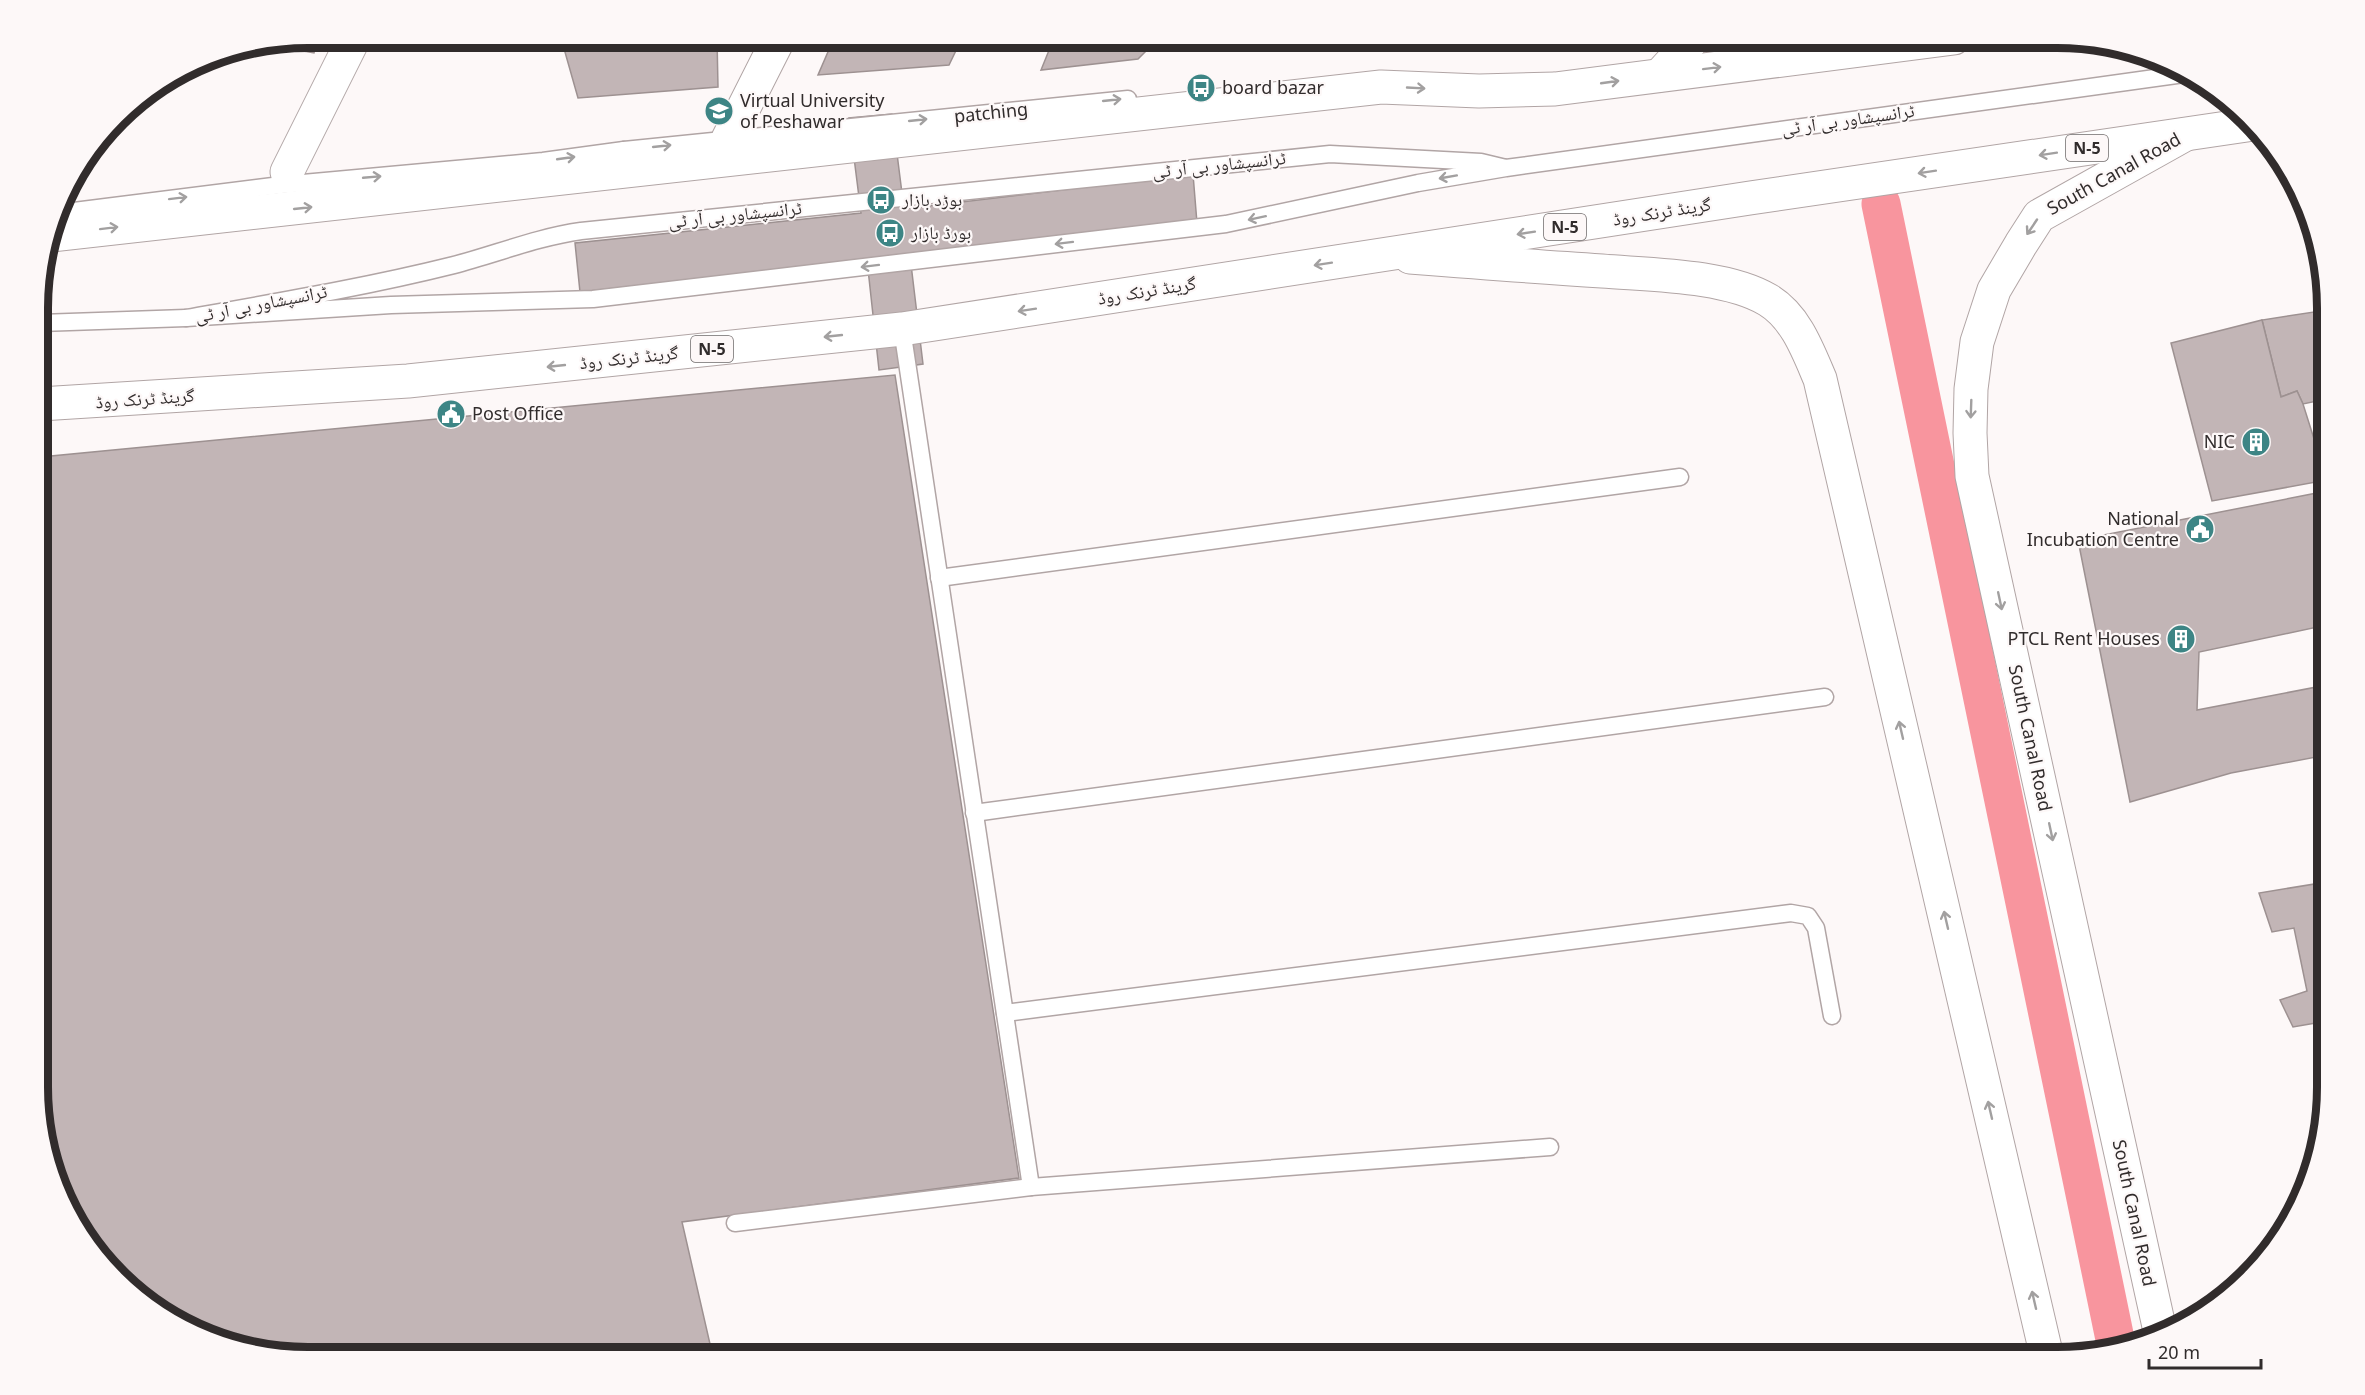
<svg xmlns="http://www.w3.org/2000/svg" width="2365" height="1395" font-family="'Noto Sans','Noto Naskh Arabic',sans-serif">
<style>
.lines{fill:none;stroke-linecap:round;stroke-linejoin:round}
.canal{stroke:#f8959e;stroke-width:39}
.building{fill:#c2b5b6;stroke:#9d9191;stroke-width:1.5}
.service-casing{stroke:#b1a5a5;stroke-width:19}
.minor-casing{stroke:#b1a5a5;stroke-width:35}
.secondary-casing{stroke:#b1a5a5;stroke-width:35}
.primary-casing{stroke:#b1a5a5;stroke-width:35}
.trunk-casing{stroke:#b1a5a5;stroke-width:35}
.service{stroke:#fff;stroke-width:16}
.minor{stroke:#fff;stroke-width:33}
.secondary{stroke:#fff;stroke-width:33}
.primary{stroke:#fff;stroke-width:33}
.trunk{stroke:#fff;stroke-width:33}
.oneway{stroke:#a2a0a0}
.labels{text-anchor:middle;stroke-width:4.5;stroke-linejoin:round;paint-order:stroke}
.shield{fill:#fdf8f8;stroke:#6e6969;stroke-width:1.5}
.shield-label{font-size:16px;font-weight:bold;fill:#312c2c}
.poi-label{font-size:18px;fill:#312c2c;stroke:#fdf8f8;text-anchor:start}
.street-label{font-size:18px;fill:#312c2c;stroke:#fdf8f8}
.rim{fill:none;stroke:#312c2c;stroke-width:8}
</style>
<rect width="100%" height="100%" fill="#fdf8f8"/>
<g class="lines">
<path class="canal" d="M 1881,204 L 2116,1344"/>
</g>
<g class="building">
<path d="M 308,38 L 318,38 L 314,53 L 270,45 Z"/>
<path d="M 561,38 L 717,38 L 718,87 L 578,98 Z"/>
<path d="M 834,38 L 962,38 L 949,65 L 818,75 Z"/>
<path d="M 1054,38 L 1159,38 L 1138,59 L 1041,70 Z"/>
<path d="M 1185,38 L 1257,38 L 1183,49 Z"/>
<path d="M 892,114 L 904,209 L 1193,174 L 1197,223 L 910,256 L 923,364 L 879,370 L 867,260 L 580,292 L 575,243 L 861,213 L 849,118 Z"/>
<path d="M 2327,310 L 2327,399 L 2303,404 L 2297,391 L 2281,397 L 2262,320 Z"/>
<path d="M 2262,320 L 2281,397 L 2297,391 L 2303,404 L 2327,480 L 2212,501 L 2171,343 Z"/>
<path d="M 895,375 L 1019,1178 L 682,1222 L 713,1357 L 307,1357 L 238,1348 L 172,1321 L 83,1237 L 40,1122 L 40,482 L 51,456 Z"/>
<path d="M 2327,491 L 2327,625 L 2199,652 L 2197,710 L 2327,685 L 2327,755 L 2231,773 L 2130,802 L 2078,540 Z"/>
<path d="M 2327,882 L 2327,1021 L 2293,1027 L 2280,1000 L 2307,991 L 2294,928 L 2272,932 L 2259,893 Z"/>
</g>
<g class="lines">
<g class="service-casing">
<g id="service">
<path d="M 1506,168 L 1481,162 L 1330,154 L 581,231 C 538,237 496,254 454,265 C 366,287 276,302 186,318 L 391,305 L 593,299 L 1226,224 L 1418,183 L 1506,168 L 2191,73"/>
<path d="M 624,172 L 624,150 L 1128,99"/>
<path d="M 58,213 L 281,185 L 543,161 L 624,150"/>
<path d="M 40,323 L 186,318"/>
<path d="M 902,329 L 1031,1187"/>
<path d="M 939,578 L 1680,477"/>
<path d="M 974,813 L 1825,697"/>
<path d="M 1005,1013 L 1791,913 L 1808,916 L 1816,928 L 1832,1016"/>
<path d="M 735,1223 L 1031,1187 L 1550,1147"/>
</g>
</g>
<g class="minor-casing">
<g id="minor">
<path d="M 728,139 L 779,38"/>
<path d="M 287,172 L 354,38"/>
</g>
</g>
<g class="secondary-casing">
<path id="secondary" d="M 1660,75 L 1694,38"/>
</g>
<g class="primary-casing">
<g id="primary">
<path d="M 1410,257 C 1474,262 1538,267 1602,271 C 1651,275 1726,275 1768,300 C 1796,317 1808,351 1820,379 L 2047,1357"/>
<path d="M 2160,1331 L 1972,476 L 1970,433 L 1971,389 L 1977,342 L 1994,290 L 2021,244 L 2039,216 L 2184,135"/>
</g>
</g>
<g class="trunk-casing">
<g id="trunk">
<path d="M 51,235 L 1381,87 L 1479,91 L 1555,89 L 1954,38"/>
<path d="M 40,404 L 408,381 L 902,329 L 1750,198 L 2247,125"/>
</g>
</g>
<use href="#service" class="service"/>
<use href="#minor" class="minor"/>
<use href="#secondary" class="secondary"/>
<use href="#primary" class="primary"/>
<use href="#trunk" class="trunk"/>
</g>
<defs><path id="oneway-shaft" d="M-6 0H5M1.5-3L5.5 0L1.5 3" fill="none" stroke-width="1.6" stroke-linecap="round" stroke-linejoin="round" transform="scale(1.5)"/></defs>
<g class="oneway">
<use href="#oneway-shaft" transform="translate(1712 68) rotate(-7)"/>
<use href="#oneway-shaft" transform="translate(1610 82) rotate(-8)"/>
<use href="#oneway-shaft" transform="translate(1416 88) rotate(3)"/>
<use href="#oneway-shaft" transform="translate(1112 100) rotate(-6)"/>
<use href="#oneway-shaft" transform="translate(918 120) rotate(-6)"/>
<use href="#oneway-shaft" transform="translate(662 146) rotate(-6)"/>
<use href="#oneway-shaft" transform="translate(2048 154) rotate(171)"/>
<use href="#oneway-shaft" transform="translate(566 158) rotate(-8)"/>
<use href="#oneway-shaft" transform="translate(1927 172) rotate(171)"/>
<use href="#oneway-shaft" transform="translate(372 177) rotate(-5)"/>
<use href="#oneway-shaft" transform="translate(1448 177) rotate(170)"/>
<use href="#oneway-shaft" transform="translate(178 198) rotate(-7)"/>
<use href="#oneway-shaft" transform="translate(303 208) rotate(-6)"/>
<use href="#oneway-shaft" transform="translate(1257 218) rotate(168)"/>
<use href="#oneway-shaft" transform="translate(2032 227) rotate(124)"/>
<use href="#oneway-shaft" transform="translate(109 228) rotate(-7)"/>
<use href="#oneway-shaft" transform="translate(1526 233) rotate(171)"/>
<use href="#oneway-shaft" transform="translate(1064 243) rotate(173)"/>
<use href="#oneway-shaft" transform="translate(1323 264) rotate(171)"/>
<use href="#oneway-shaft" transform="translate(870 266) rotate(173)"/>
<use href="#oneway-shaft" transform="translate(1027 310) rotate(171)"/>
<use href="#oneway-shaft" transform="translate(833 336) rotate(174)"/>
<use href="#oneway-shaft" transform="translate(556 366) rotate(174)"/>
<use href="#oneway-shaft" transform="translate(1971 409) rotate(92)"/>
<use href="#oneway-shaft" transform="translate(2000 601) rotate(78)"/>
<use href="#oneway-shaft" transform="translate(1901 730) rotate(-103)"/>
<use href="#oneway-shaft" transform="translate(2051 832) rotate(78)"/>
<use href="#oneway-shaft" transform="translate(1946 920) rotate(-103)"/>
<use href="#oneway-shaft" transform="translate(1990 1110) rotate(-103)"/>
<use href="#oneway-shaft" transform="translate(2034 1300) rotate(-103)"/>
</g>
<defs>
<g id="bus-disc" transform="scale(1.5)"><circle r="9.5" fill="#3d8585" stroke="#fdf8f8"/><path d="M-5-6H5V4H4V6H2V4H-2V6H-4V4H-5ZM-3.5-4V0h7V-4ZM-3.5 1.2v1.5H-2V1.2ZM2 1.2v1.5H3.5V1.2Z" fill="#fff"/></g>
<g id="university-disc" transform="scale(1.5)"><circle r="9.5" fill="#3d8585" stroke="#fdf8f8"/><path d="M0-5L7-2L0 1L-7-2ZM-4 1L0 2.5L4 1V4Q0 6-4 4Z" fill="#fff"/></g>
<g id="civic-disc" transform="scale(1.5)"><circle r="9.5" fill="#3d8585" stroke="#fdf8f8"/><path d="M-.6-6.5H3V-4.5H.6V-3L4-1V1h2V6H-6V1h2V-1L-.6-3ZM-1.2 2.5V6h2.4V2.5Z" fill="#fff"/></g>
<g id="building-disc" transform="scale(1.5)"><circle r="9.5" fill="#3d8585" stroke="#fdf8f8"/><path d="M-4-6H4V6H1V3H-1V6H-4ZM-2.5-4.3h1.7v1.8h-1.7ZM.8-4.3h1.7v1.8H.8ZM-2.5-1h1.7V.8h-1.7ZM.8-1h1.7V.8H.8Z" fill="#fff"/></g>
</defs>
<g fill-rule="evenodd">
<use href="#bus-disc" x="1201" y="88"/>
<use href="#university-disc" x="719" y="111"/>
<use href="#bus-disc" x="881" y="200"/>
<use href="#bus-disc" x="890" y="233"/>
<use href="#civic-disc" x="451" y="414"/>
<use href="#building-disc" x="2256" y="442"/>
<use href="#civic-disc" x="2200" y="529"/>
<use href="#building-disc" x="2181" y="639"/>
</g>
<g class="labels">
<g class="shield">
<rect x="2066" y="135" width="42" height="26" rx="4.5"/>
<rect x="1544" y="214" width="42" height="26" rx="4.5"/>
<rect x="691" y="336" width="42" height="26" rx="4.5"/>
</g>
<g class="shield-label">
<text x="2087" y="154">N-5</text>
<text x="1565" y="233">N-5</text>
<text x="712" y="355">N-5</text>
</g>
<g class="poi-label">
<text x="1222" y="94">board bazar</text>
<text x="740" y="107">Virtual University<tspan x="740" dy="21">of Peshawar</tspan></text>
<text x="902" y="206">بوڑد بازار</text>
<text x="911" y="239">بورڈ بازار</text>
<text x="472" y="420">Post Office</text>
<text x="2235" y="448" text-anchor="end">NIC</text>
<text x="2179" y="525" text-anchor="end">National<tspan x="2179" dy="21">Incubation Centre</tspan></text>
<text x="2160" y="645" text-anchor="end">PTCL Rent Houses</text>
</g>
<g class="street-label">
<text transform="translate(991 113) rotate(-6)" y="6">patching</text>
<text transform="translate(1848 120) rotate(-8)" y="6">ٹرانسپشاور بی آر ٹی</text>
<text transform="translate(1219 165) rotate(-6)" y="6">ٹرانسپشاور بی آر ٹی</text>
<text transform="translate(2114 174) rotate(-29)" y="6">South Canal Road</text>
<text transform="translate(1662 212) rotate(-9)" y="6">گرینڈ ٹرنک روڈ</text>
<text transform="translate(735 215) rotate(-6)" y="6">ٹرانسپشاور بی آر ٹی</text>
<text transform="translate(1147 291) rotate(-9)" y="6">گرینڈ ٹرنک روڈ</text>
<text transform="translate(261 304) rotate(-11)" y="6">ٹرانسپشاور بی آر ٹی</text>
<text transform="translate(629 358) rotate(-6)" y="6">گرینڈ ٹرنک روڈ</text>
<text transform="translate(145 399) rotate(-4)" y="6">گرینڈ ٹرنک روڈ</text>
<text transform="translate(2030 738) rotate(78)" y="6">South Canal Road</text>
<text transform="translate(2134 1213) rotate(78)" y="6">South Canal Road</text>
</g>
</g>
<path d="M0 0H2365V1395H0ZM308 48H2057A260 260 0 0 1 2317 308V1087A260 260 0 0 1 2057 1347H308A260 260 0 0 1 48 1087V308A260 260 0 0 1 308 48Z" fill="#fdf8f8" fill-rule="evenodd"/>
<path class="rim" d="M308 48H2057A260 260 0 0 1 2317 308V1087A260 260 0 0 1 2057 1347H308A260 260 0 0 1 48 1087V308A260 260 0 0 1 308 48Z"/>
<path d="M2149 1359v9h112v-9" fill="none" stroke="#312c2c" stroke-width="3"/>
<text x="2158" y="1359" font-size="18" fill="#312c2c" stroke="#fdf8f8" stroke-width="4.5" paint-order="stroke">20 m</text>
</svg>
